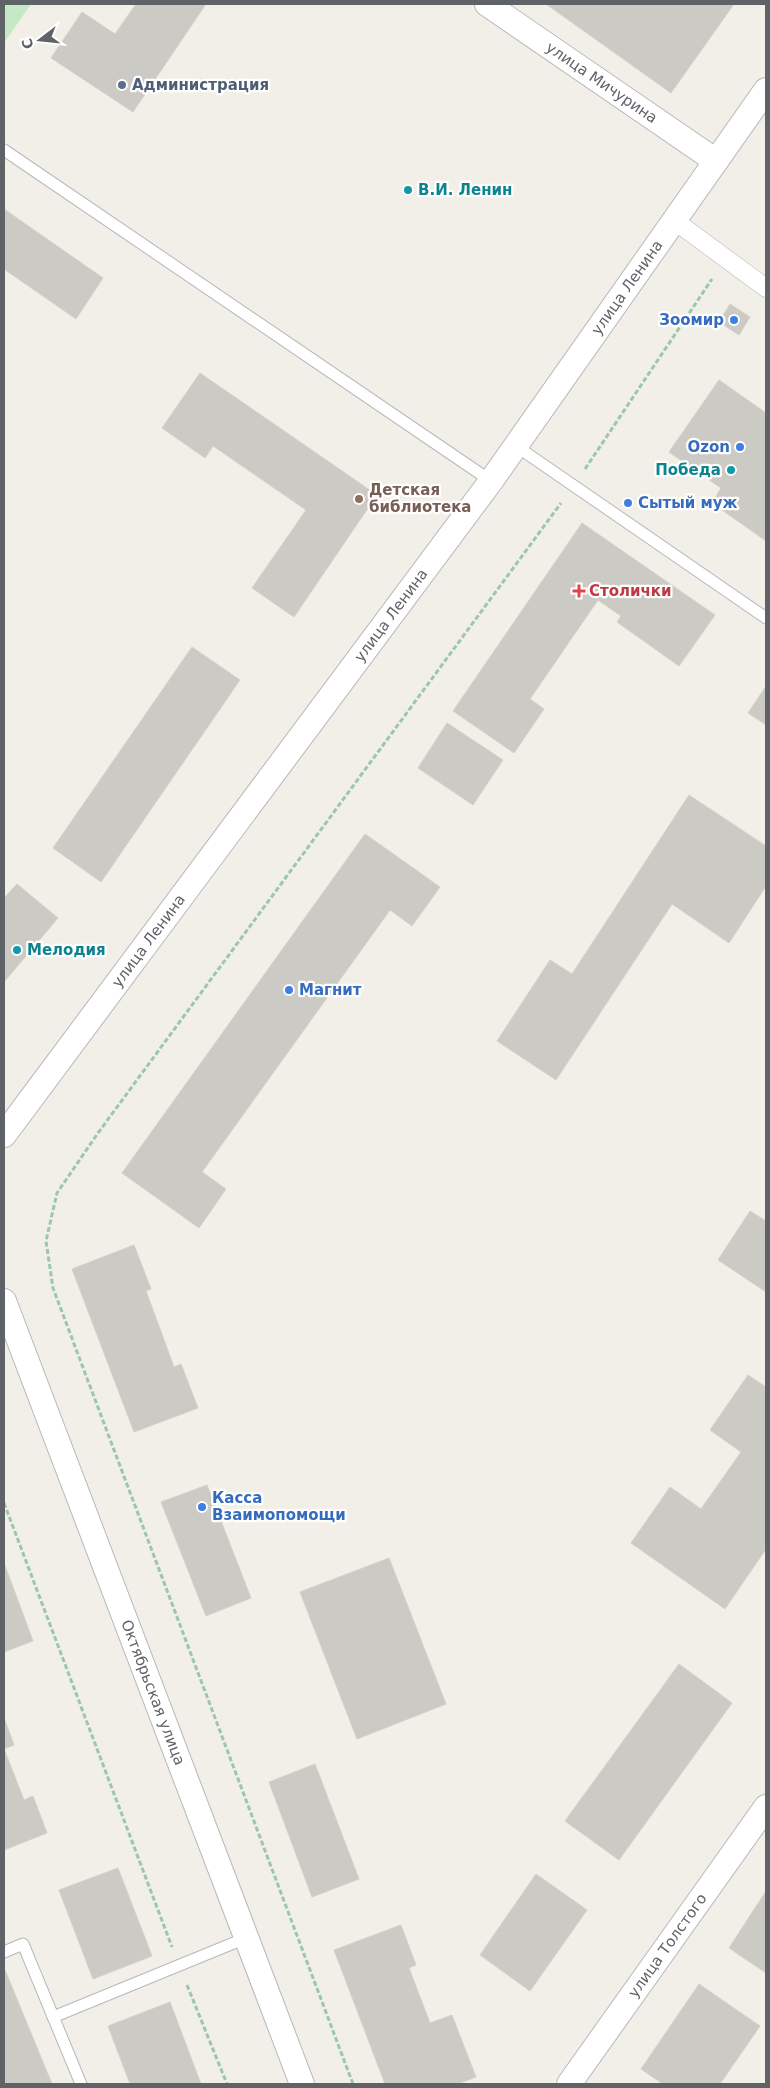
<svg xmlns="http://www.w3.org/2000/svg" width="770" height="2088" font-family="'DejaVu Sans',sans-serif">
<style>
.green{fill:#c5e8c5}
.building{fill:#cccac5;stroke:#d6d1c6}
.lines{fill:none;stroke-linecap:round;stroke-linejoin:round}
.service-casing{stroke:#b5b8bc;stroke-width:13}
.pedestrian-casing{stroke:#b5b8bc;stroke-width:19}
.minor-casing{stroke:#b5b8bc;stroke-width:26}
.path{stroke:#9cc7a9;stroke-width:3;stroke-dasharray:5 2.5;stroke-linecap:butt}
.service{stroke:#fff;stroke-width:11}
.pedestrian{stroke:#fff;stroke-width:18}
.minor{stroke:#fff;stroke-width:24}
.service-dot{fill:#5c6f8a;stroke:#fff;stroke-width:2}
.culture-dot{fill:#0f9aa8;stroke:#fff;stroke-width:2}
.shop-dot{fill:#3f7fe0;stroke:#fff;stroke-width:2}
.education-dot{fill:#8d6e63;stroke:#fff;stroke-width:2}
.health-dot{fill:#e0444e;stroke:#fff;stroke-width:2}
.labels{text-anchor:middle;stroke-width:4.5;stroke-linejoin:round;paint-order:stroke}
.street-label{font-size:15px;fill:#5f6368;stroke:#fff}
.service-label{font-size:15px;font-weight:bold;fill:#4e5e75;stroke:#fff;text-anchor:start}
.culture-label{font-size:15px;font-weight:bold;fill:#0d838f;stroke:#fff;text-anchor:start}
.shop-label{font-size:15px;font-weight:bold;fill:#366cbe;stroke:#fff;text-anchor:start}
.education-label{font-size:15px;font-weight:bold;fill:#785e54;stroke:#fff;text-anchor:start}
.health-label{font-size:15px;font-weight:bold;fill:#be3a42;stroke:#fff;text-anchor:start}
</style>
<rect width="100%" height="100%" fill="#f1efe8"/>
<path class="green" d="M 4,4 L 31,4 L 4,43 Z"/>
<g class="building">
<path d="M 136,4 L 206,4 L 133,112 L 51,58 L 82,12 L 115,34 Z"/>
<path d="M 546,4 L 734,4 L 671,93 Z"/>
<path d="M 4,209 L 103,278 L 76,319 L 4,269 Z"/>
<path d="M 730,304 L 750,317 L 739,335 L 719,322 Z"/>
<path d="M 200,373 L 377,495 L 294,617 L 252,588 L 306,510 L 213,446 L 205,458 L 162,428 Z"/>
<path d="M 719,380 L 766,413 L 766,541 L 712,503 L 721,488 L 669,452 Z"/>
<path d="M 582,523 L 715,615 L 679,666 L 617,622 L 621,616 L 598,600 L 530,699 L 544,709 L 514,753 L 453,711 Z"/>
<path d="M 192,647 L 240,680 L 101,882 L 53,848 Z"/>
<path d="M 766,686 L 766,725 L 748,713 Z"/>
<path d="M 447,723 L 503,760 L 473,805 L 418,768 Z"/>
<path d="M 689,795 L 766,846 L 766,886 L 729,943 L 672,904 L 556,1080 L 497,1041 L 550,960 L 572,974 Z"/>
<path d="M 365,834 L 440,887 L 412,926 L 390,910 L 202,1172 L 226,1189 L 199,1228 L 122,1173 Z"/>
<path d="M 17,884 L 58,918 L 4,982 L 4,898 Z"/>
<path d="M 750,1211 L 766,1221 L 766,1292 L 718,1260 Z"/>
<path d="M 134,1245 L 151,1289 L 146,1291 L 174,1367 L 181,1364 L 198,1408 L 134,1432 L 72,1269 Z"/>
<path d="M 748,1375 L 766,1387 L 766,1549 L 725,1609 L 631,1543 L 670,1487 L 701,1509 L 741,1452 L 710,1430 Z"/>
<path d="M 207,1485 L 251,1598 L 206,1616 L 161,1502 Z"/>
<path d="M 389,1558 L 446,1704 L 357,1739 L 300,1592 Z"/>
<path d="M 4,1563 L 33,1641 L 4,1652 Z"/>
<path d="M 679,1664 L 732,1703 L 619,1860 L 565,1821 Z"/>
<path d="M 4,1718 L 14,1745 L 4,1749 L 24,1800 L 33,1796 L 47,1833 L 4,1850 Z"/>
<path d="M 315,1764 L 359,1879 L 312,1897 L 269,1782 Z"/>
<path d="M 118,1868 L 152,1956 L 93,1979 L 59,1890 Z"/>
<path d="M 536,1874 L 587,1910 L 530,1991 L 480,1955 Z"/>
<path d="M 766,1891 L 766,1973 L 729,1948 Z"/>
<path d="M 401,1925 L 416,1965 L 409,1968 L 430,2023 L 452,2015 L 476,2077 L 457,2084 L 385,2084 L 334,1950 Z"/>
<path d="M 4,1970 L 5,1970 L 52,2084 L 4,2084 Z"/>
<path d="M 699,1984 L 760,2026 L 720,2084 L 663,2084 L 641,2069 Z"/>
<path d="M 170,2002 L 201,2084 L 130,2084 L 108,2026 Z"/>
</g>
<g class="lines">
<g class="service-casing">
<g id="service">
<path d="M 4,150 L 491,481"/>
<path d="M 516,446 L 766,618"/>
<path d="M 4,1952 L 23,1944 L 81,2084"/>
<path d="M 53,2017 L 246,1938"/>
</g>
</g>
<g class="pedestrian-casing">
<path id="pedestrian" d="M 675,221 L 766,288"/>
</g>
<g class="minor-casing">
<g id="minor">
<path id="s1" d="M 487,4 L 716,161"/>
<path id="s2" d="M 4,1135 L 491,481 L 766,90"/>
<path id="s3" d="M 4,1301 L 302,2084"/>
<path id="s4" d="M 569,2084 L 766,1807"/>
</g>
</g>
<g class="path">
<path d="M 585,469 L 712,279"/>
<path d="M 4,1503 L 172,1947"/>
<path d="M 187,1985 L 227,2084"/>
<path d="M 353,2084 L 53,1288 L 46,1241 L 57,1193 L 98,1133 L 561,503"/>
</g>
<use href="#service" class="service"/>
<use href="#pedestrian" class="pedestrian"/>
<use href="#minor" class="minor"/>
</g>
<circle class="service-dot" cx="122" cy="85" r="5"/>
<g class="culture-dot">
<circle cx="408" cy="190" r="5"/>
<circle cx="731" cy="470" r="5"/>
<circle cx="17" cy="950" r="5"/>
</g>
<g class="shop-dot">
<circle cx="734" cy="320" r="5"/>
<circle cx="740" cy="447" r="5"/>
<circle cx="628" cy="503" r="5"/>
<circle cx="289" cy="990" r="5"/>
<circle cx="202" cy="1507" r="5"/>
</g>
<circle class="education-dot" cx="359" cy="499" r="5"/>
<path class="health-dot" d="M576.5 583.5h5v5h5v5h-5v5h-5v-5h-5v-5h5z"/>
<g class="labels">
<g class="street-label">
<text dy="5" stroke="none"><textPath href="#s1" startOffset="139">улица Мичурина</textPath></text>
<text dy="5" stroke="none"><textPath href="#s2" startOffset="1052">улица Ленина</textPath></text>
<text dy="5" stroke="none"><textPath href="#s2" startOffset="648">улица Ленина</textPath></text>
<text dy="5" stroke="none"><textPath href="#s2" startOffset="242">улица Ленина</textPath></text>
<text dy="5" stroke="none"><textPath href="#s3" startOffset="419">Октябрьская улица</textPath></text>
<text dy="5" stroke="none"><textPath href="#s4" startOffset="170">улица Толстого</textPath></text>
</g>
<g class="service-label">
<text x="132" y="90">Администрация</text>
</g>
<g class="culture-label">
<text x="418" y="195">В.И. Ленин</text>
<text x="721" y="475" text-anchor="end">Победа</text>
<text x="27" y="955">Мелодия</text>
</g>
<g class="shop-label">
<text x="724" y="325" text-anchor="end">Зоомир</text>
<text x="730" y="452" text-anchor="end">Ozon</text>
<text x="638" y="508">Сытый муж</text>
<text x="299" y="995">Магнит</text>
<text x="212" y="1503">Касса<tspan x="212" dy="17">Взаимопомощи</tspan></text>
</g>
<g class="education-label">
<text x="369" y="495">Детская<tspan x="369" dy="17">библиотека</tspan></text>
</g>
<g class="health-label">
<text x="589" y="596">Столички</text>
</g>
</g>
<rect width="770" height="2088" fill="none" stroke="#5f6368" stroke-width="10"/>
<g transform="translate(40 40) rotate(254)" stroke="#ffffff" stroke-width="4" paint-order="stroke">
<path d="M0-4L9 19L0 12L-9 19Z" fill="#5f6368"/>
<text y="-8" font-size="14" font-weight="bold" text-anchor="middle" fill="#5f6368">С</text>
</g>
</svg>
